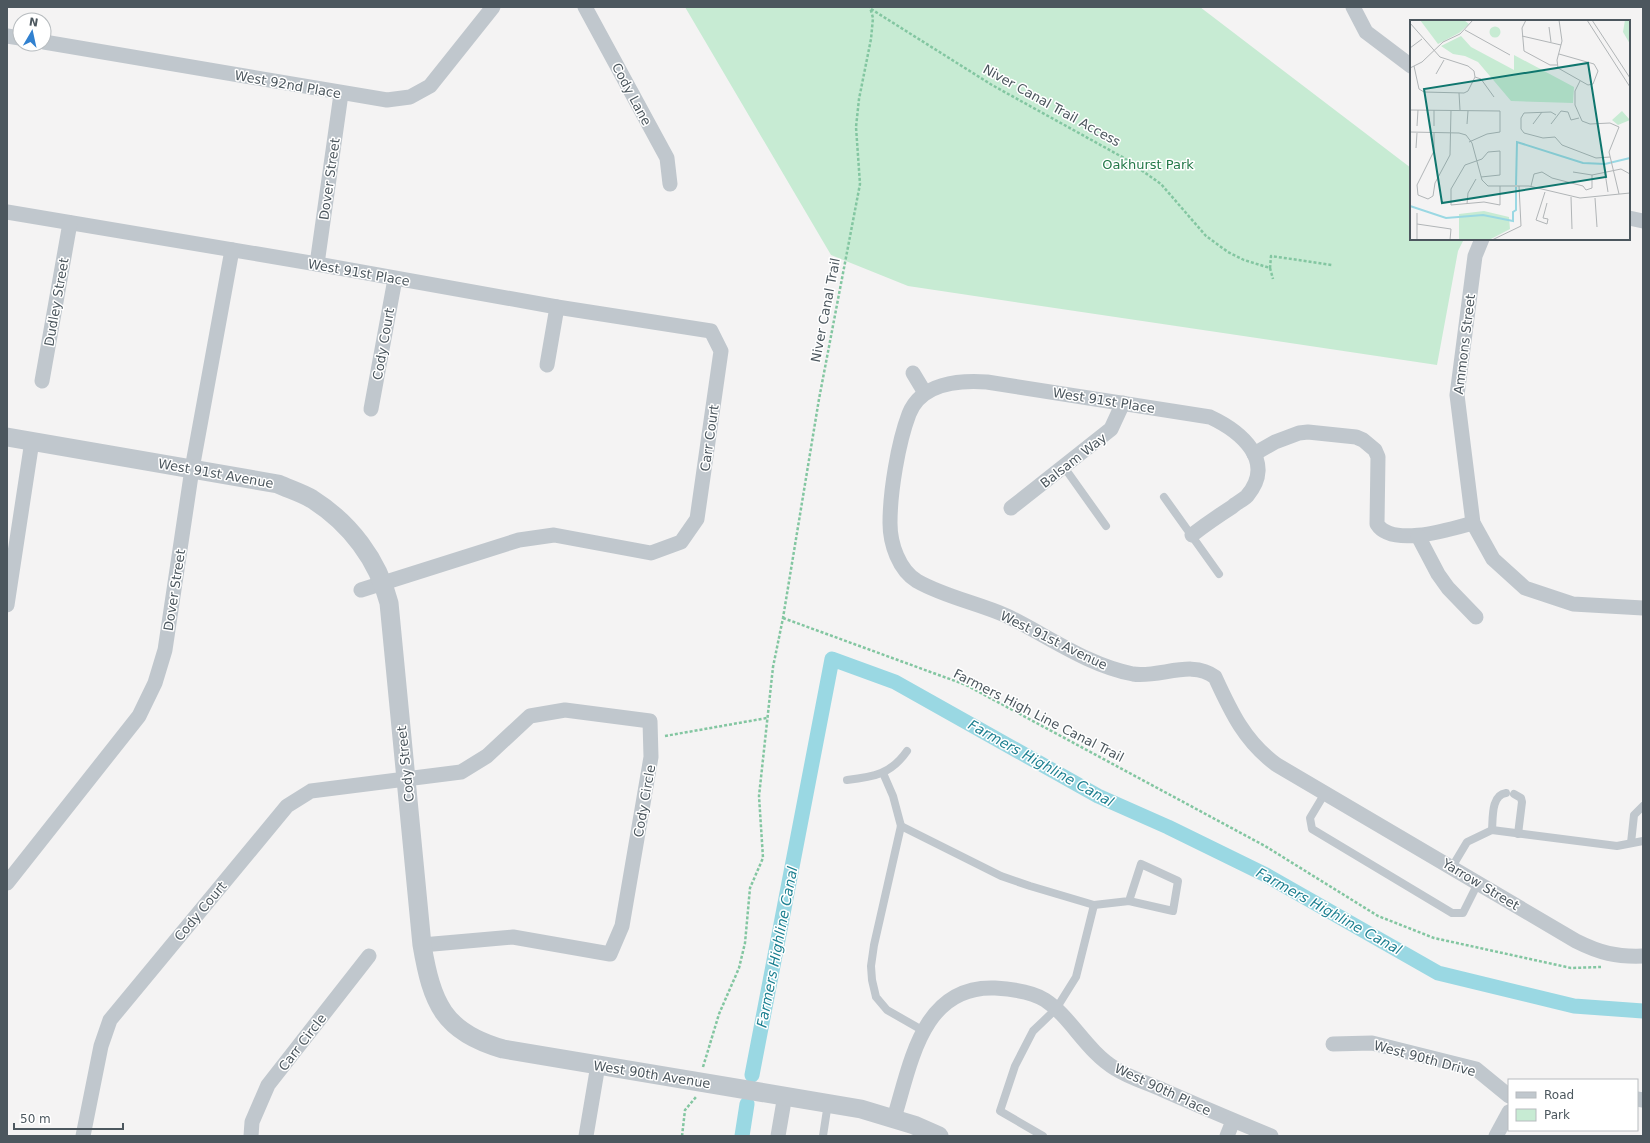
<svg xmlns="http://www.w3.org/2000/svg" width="1650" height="1143" font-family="'DejaVu Sans',sans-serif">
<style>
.green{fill:#c7ebd3}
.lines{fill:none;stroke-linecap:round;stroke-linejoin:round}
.canal{stroke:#9ad8e3;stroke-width:15}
.path{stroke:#83c6a1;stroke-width:2.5;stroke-dasharray:3 2;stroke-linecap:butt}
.service{stroke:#c0c7cd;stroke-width:8}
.minor{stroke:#c0c7cd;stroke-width:15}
.tertiary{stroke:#c0c7cd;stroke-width:19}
.labels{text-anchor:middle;stroke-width:3;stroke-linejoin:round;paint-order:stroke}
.street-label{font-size:13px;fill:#4c575e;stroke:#fff}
.park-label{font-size:13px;fill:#237848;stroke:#fff}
.water-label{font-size:14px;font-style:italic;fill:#1d8091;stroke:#fff}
.inset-river{fill:none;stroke:#9ad8e3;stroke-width:2}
.inset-road{fill:none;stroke:#b1b5b7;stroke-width:1}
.view{fill:#0f766e;fill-opacity:0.15;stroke:#0f766e;stroke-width:2}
.inset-edge{fill:none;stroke:#4c575e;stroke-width:2}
</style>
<rect width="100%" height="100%" fill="#f4f3f3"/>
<path class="green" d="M 685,7 L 1200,7 L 1411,168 L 1411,239 L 1464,239 L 1458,251 L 1437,365 L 908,286 L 831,255 Z"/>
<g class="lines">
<g class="canal">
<path d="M 752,1075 L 832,659 L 895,682 L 1098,796 L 1168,827 L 1266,875 L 1438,973 L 1574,1006 L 1643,1011"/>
<path d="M 742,1136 L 747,1104"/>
</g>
<g class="path">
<path d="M 871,9 L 992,85 L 1124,158 L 1161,184 L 1206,236 L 1228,252 L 1244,260 L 1270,268 L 1271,256 L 1332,265"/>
<path d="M 1270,268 L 1273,279"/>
<path d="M 783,618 L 966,685 L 1265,846 L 1378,916 L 1434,938 L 1571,968 L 1601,967"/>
<path d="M 665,736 L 767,718"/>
<path d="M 703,1067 L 719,1014 L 739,968 L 745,943 L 750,888 L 763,858 L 759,796 L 773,667 L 783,618 L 819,399 L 860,184 L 856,127 L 859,99 L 871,39 L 873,18 L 870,7"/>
<path d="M 682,1136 L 685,1110 L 696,1097"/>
</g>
<g class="service">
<path d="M 1064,467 L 1106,526"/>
<path d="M 1164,497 L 1219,574"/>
<path d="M 883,773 L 893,796 L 901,826 L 874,945 L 871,966 L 872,980 L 876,997 L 887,1010 L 922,1030"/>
<path d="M 847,780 C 874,777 891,774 907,751"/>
<path d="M 1325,793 L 1310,818 L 1312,829 L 1452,913 L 1463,913 L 1478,883"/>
<path d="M 1514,794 L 1521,798 L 1522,802 L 1518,834"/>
<path d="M 901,826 L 1001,876 L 1030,886 L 1094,905 L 1129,901 L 1173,911 L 1178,881 L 1141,864 L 1129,901"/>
<path d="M 1492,830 C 1493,818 1491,795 1506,793"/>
<path d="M 1631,843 L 1634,815 L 1643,806"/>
<path d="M 1452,867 L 1467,842 L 1492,830 L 1617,846 L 1643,841"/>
<path d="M 823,1136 L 828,1103"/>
<path d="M 1043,1136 L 1000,1111 L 1015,1066 L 1033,1031 L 1056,1009 L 1076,977 L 1094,905"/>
</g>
<g class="minor">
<path d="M 585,7 L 667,158 L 670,184"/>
<path d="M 1353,7 L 1366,32 L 1411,66"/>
<path d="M 7,36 L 20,38"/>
<path d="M 44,42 L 387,100 L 410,97 L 430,86 L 493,7"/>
<path d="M 7,212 L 317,264 L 557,307 L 711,331 L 721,351 L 697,519 L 681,542 L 651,553 L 554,535 L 519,540 L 361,590"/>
<path d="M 1629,218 L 1643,221"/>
<path d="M 1482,239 L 1475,256 L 1457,395 L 1473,523 L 1493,559 L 1525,588 L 1573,604 L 1643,608"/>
<path d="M 317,264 L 341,94"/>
<path d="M 547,365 L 557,307"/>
<path d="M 913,373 L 925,393"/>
<path d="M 42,381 L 70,223"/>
<path d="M 371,409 L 395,279"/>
<path d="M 1254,454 L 1275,442 L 1299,433 L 1308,432 L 1356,437 L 1363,440 L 1375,450 L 1378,457 L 1377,524 C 1392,548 1451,529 1473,523"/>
<path d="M 1011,508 L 1111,429 L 1123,403"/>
<path d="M 1192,535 C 1205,525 1218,516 1232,507 C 1236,503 1243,500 1247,496 C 1277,461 1240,431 1210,417 L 987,382 C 959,380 921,383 909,414 C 898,443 890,492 890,523 C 890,544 899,570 917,581 C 945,597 978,603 1007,616 C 1048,636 1087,665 1133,674 C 1160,678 1192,659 1215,677 C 1231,712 1245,742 1277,765 L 1576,941 C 1600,953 1616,957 1643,956"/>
<path d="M 1418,536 L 1438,574 L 1448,588 L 1476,617"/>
<path d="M 7,605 L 32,441"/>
<path d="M 7,883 L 139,716 L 155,683 L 165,650 L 192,469 L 232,250"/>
<path d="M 1333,1044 L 1372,1043 L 1476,1069 L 1509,1096"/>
<path d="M 1637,1099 L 1643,1100"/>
<path d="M 894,1118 C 911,1063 922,985 995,988 C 1011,989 1031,991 1045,1000 C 1071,1017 1086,1051 1116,1069 C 1130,1078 1148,1083 1163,1090 C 1199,1106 1235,1121 1271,1136"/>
<path d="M 83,1136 L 101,1046 L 110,1020 L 287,806 L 311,791 L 461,772 L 487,756 L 530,716 L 565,710 L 650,721 L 651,757 L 622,926 L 610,954 L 513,937 L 422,945"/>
<path d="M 251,1136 L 252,1122 L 268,1085 L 369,956"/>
<path d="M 586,1136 L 598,1065"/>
<path d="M 778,1136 L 785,1095"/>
<path d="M 1227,1136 L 1233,1121"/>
<path d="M 1496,1136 L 1509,1112"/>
</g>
<path class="tertiary" d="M 7,437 L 278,484 C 289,489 302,493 312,499 C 350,523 378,560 389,603 L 422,945 C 432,1003 443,1032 503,1049 L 861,1109 L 914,1125 L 939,1136"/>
</g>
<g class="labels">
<g class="street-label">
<text transform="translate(288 84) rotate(10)" y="5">West 92nd Place</text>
<text transform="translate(632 94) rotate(62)" y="5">Cody Lane</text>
<text transform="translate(1052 105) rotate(29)" y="5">Niver Canal Trail Access</text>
<text transform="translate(329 179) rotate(-82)" y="5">Dover Street</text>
<text transform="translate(359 272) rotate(10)" y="5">West 91st Place</text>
<text transform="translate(56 302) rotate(-80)" y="5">Dudley Street</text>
<text transform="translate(825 310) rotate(-79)" y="5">Niver Canal Trail</text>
<text transform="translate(383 344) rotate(-80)" y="5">Cody Court</text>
<text transform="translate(1464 344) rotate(-83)" y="5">Ammons Street</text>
<text transform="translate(1104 400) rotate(9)" y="5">West 91st Place</text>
<text transform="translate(709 438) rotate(-82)" y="5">Carr Court</text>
<text transform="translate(1073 460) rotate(-38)" y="5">Balsam Way</text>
<text transform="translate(216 473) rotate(10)" y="5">West 91st Avenue</text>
<text transform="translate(174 590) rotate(-81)" y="5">Dover Street</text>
<text transform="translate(1054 640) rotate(26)" y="5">West 91st Avenue</text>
<text transform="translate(1039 715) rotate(27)" y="5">Farmers High Line Canal Trail</text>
<text transform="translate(405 764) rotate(-96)" y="5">Cody Street</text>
<text transform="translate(644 801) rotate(-80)" y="5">Cody Circle</text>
<text transform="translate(1481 884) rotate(31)" y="5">Yarrow Street</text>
<text transform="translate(200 911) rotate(-50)" y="5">Cody Court</text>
<text transform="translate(302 1042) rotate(-52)" y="5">Carr Circle</text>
<text transform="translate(1425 1058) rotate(15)" y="5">West 90th Drive</text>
<text transform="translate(652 1074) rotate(9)" y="5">West 90th Avenue</text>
<text transform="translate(1163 1089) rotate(25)" y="5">West 90th Place</text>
</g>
<g class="park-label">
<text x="1148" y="169">Oakhurst Park</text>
</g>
<g class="water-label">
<text transform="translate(1041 763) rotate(29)" y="5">Farmers Highline Canal</text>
<text transform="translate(1329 911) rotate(29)" y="5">Farmers Highline Canal</text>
<text transform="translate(777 947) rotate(-79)" y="5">Farmers Highline Canal</text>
</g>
</g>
<g transform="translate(1410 20)">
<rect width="220" height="220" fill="#f4f3f3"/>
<path d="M 10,0 L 54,0 L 59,4 L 49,13 L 28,24 ZM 215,0 L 220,0 L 220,24 L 213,12 ZM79.5 12a5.5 5.5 0 1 1 11 0a5.5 5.5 0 1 1-11 0ZM 51,16 L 61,27 L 104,50 L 104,35 L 164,67 L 163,83 L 101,81 L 68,42 L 55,36 L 43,34 L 31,26 ZM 212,91 L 220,100 L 208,105 L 202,100 ZM 74,191 L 99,197 L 100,209 L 79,220 L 49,220 L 49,194 Z" fill="#c7ebd3"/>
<path class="inset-river" d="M 106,165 L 107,122 L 173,143 L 195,144 L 220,138M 0,186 L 36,198 L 73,195 L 103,201 L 103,192 L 106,190 L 106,167"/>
<path class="inset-road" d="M 116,0 L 112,8 L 114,31 L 140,45 L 147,45M 177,0 L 220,67M 182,0 L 220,58M 0,3 L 30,37 L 58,46 L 64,51 L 65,57M 139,7 L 141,22M 55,10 L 100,35M 112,16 L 151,25M 0,28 L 12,19M 149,34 L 184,44 L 188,51 L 183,64 L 178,65 L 148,48 L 147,40 L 152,21 L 149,0M 4,46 L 9,69 L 14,72 L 54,73 L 58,71 L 65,57M 0,48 L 12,42 L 33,22 L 50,14 L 63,0M 26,54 L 34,40M 65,57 L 71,59 L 84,77M 170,61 L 165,71 L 165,85 L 172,101 L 180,104 L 200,103 L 209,107M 49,73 L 50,90M 0,90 L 90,91 L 90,112 L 77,114 L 59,122M 146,95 L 141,92 L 114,93 L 111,98 L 111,109 L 114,113 L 133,118 L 145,117 L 152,125 L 186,138 L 200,137M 57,104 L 58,91M 123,104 L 132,92M 141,104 L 151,91 L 158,92 L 161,100 L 169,98M 7,106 L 8,90M 24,106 L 24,90M 209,107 L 199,132 L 209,174M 0,112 L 49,113 L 56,115 L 62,123 L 72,160 L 78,166 L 119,166 L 170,178 L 220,173M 24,113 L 24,131 L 7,165 L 8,175 L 18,179 L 23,176 L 25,163 L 40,135 L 41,90M 6,128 L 7,113M 163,152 L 182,155 L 211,149 L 220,154M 195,153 L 198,172M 71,157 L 90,155 L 90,131 L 78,132 L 72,139 L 55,145 L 41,169 L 41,185 L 74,182 L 90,185 L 90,166M 121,166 L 124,154 L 132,152 L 142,158 L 173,166 L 176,170M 176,170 L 182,168 L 182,155M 135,172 L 126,200 L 137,204 L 138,199 L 133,198 L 137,183M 161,177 L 162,209M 185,178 L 187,207M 57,184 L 58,173 L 66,159M 7,204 L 41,209 L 40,220M 7,220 L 7,193M 82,220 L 111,206 L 109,166"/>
<path class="view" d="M 178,43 L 196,157 L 32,183 L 14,69 Z"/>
<rect width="220" height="220" class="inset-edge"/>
</g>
<rect width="1650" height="1143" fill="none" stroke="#4c575e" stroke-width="16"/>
<rect x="1508" y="1079" width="130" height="52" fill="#ffffff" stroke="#b7bcbf"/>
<rect x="1516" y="1092" width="20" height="6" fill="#c0c7cd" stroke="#b7bcbf"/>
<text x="1544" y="1099" font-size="12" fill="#4c575e">Road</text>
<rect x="1516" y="1109" width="20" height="12" fill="#c7ebd3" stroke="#b7bcbf"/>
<text x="1544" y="1119" font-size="12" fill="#4c575e">Park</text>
<g transform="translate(32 32) rotate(9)"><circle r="19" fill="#ffffff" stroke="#b7bcbf"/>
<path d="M0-3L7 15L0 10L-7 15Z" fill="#3181d0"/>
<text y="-6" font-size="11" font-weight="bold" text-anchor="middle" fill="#4c575e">N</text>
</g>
<path d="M14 1123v6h109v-6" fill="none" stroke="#4c575e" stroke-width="2"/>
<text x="20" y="1123" font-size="12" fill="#4c575e" stroke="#ffffff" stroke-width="3" paint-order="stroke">50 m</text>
</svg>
